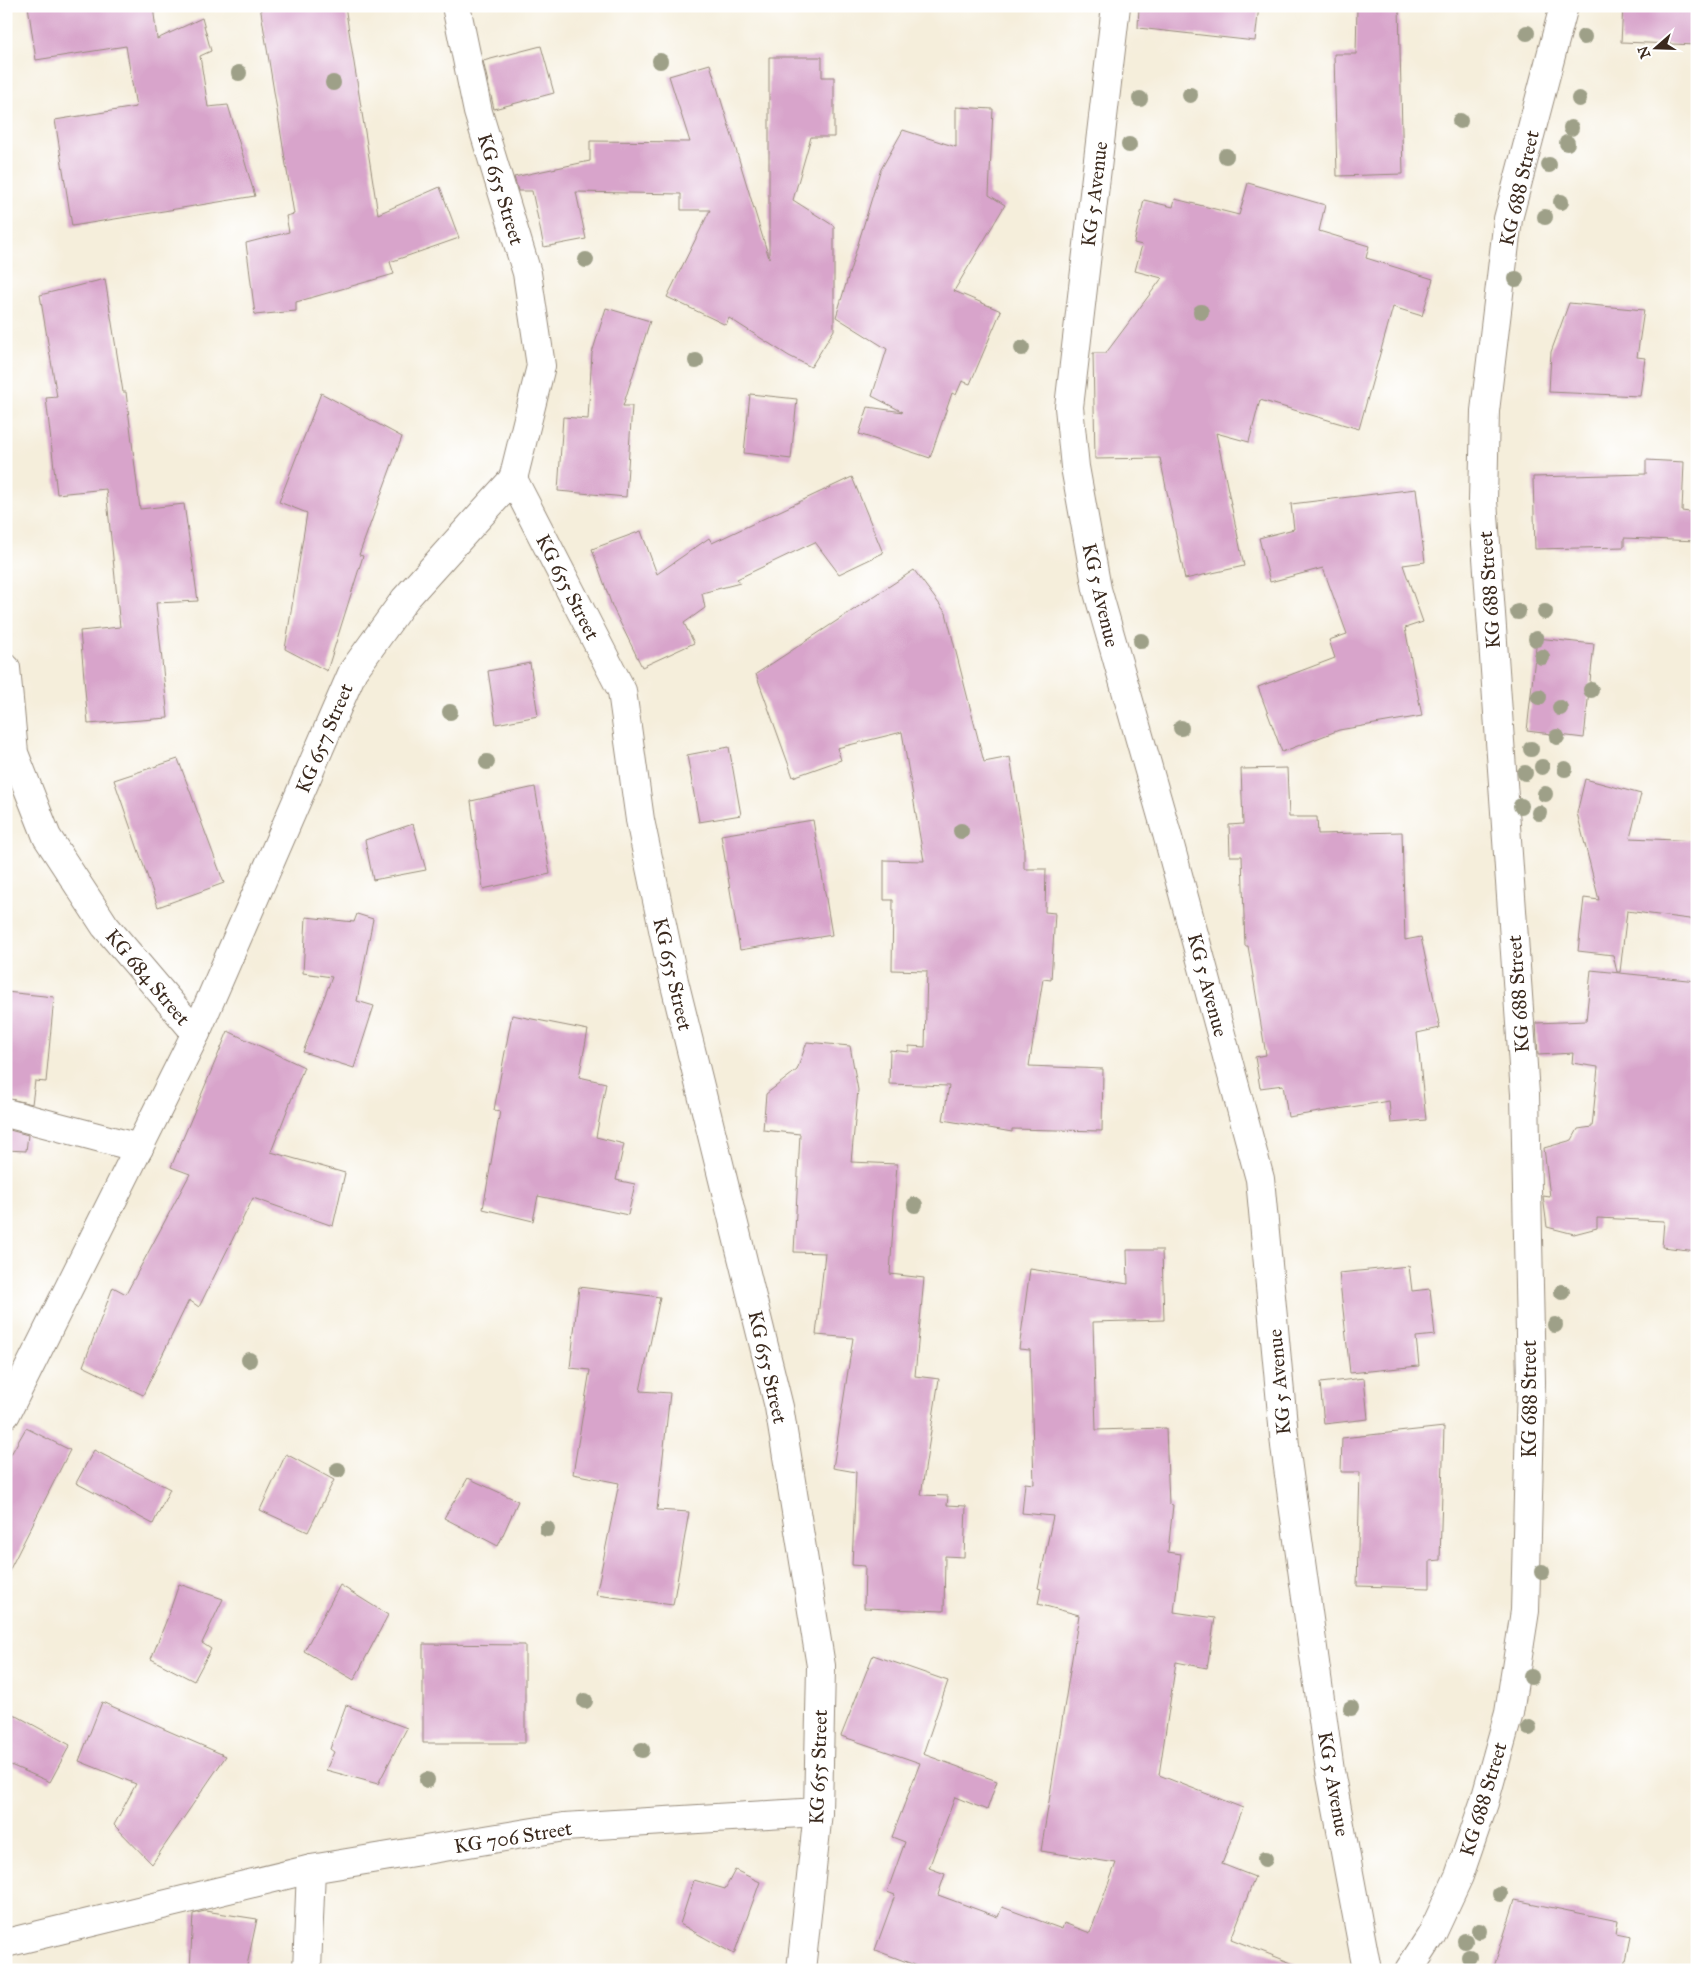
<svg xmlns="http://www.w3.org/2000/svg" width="1703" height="1976" font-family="'IM FELL Great Primer',serif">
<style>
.building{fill:#d8a4cb}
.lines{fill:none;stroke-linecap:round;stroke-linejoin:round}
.minor-casing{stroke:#988c7c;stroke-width:30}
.minor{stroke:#fff;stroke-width:28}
.tree{fill:#9ea088}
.labels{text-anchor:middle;stroke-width:4.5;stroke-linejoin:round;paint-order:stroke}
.street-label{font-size:20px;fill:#3b2a1e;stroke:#fff}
</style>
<rect width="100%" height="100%" fill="#fff"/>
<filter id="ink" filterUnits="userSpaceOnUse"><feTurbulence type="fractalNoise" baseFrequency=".02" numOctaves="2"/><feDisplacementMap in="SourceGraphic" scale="10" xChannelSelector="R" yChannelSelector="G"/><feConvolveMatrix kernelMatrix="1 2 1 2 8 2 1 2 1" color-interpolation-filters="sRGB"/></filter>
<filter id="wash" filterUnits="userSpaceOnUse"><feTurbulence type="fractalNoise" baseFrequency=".0096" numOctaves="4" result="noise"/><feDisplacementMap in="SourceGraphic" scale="20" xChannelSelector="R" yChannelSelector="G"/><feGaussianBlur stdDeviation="1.12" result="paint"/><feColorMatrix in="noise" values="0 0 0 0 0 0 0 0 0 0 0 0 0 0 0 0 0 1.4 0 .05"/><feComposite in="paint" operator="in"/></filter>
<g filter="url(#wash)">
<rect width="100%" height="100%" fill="#f5eedb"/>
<g id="blocks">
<g class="building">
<path d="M 28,6 L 153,6 L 157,39 L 202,18 L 211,51 L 200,56 L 208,107 L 228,105 L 255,196 L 72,226 L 55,120 L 136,107 L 126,46 L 36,60 Z"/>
<path d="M 260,6 L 345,6 L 378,214 L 440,187 L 459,238 L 390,262 L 394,274 L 296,302 L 296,311 L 255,315 L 246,243 L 289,232 L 286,216 L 294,214 Z"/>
<path d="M 1139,6 L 1259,6 L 1255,41 L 1138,28 Z"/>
<path d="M 1357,6 L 1399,6 L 1403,174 L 1337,176 L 1334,54 L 1356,54 Z"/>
<path d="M 1623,6 L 1697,6 L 1697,45 L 1621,42 Z"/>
<path d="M 541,46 L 554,93 L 494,109 L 483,61 Z"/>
<path d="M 769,57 L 822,57 L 822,77 L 834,77 L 834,137 L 811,137 L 793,200 L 834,226 L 834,330 L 811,367 L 789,356 L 729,318 L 726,325 L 667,297 L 710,210 L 681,210 L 681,194 L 576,192 L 586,239 L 544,247 L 532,191 L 518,191 L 514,177 L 590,161 L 590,141 L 690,142 L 669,76 L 710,64 L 769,258 Z"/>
<path d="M 956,107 L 993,109 L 989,195 L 1005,205 L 954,291 L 1001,311 L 970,384 L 962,381 L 956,395 L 952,393 L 930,458 L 859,434 L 868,407 L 903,412 L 872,396 L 887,349 L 836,317 L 880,171 L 903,130 L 956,147 Z"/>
<path d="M 1248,183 L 1325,205 L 1319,231 L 1369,246 L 1366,258 L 1433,279 L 1422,316 L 1393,307 L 1359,429 L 1260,400 L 1249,442 L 1216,433 L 1244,566 L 1185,579 L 1160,458 L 1095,459 L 1093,353 L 1106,353 L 1162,278 L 1135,271 L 1142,245 L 1134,243 L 1144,200 L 1173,207 L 1175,199 L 1239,215 Z"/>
<path d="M 105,279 L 123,392 L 126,392 L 140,509 L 184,504 L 198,601 L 156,603 L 168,718 L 88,724 L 80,631 L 120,627 L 106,489 L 57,494 L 46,398 L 57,397 L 40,295 Z"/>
<path d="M 1569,303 L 1644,310 L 1637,357 L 1645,358 L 1640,396 L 1549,392 L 1551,352 Z"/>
<path d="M 606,308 L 650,321 L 623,406 L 632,406 L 626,497 L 558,491 L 563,417 L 588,419 L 592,353 Z"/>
<path d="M 321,393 L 402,437 L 359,555 L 363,556 L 327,671 L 285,649 L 307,513 L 279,502 Z"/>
<path d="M 750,394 L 797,399 L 791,459 L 744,453 Z"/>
<path d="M 1646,460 L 1684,462 L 1682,511 L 1697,513 L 1697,541 L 1624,538 L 1624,547 L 1535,549 L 1533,477 L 1646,474 Z"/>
<path d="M 852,477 L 883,553 L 839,574 L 815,542 L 737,579 L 740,583 L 702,593 L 705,608 L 684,623 L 694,643 L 642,667 L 612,606 L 592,549 L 641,531 L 657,574 L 709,538 L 712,543 Z"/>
<path d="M 1416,489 L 1425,562 L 1403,565 L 1423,622 L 1405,628 L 1422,716 L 1339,730 L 1282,752 L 1258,687 L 1335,658 L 1329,640 L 1347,634 L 1323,568 L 1270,582 L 1259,538 L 1294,529 L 1291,504 Z"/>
<path d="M 914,570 L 946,613 L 984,762 L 1010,757 L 1024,844 L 1024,869 L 1046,869 L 1045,912 L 1055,913 L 1051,980 L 1043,979 L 1029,1066 L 1103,1069 L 1102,1131 L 1012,1129 L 1012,1132 L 943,1120 L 949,1086 L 889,1084 L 890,1050 L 909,1052 L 909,1046 L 925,1047 L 927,971 L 892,970 L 893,900 L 884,900 L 884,860 L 924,861 L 902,732 L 837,748 L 841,760 L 793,777 L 756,674 Z"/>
<path d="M 1537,638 L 1594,644 L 1584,738 L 1527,731 Z"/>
<path d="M 530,663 L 538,716 L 496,724 L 488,671 Z"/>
<path d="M 729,747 L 741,815 L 699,822 L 687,755 Z"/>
<path d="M 178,759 L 224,883 L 158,907 L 114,780 Z"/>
<path d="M 1287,768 L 1289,817 L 1317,817 L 1318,834 L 1402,832 L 1405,940 L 1421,937 L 1440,1028 L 1417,1033 L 1426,1120 L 1391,1123 L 1389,1101 L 1288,1117 L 1283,1085 L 1260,1088 L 1255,1057 L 1266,1055 L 1248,946 L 1245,946 L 1242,856 L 1230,856 L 1229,825 L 1243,824 L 1241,769 Z"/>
<path d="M 1585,779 L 1641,794 L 1630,838 L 1697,841 L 1697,920 L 1627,911 L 1620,972 L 1617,972 L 1613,955 L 1578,951 L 1584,898 L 1599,900 L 1577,813 Z"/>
<path d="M 535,787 L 550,874 L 483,889 L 471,801 Z"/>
<path d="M 813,820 L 832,935 L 740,950 L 721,835 Z"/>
<path d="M 413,824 L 426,870 L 373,880 L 365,840 Z"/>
<path d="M 357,914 L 373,919 L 357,1001 L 374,1006 L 354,1068 L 303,1052 L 332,977 L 303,973 L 306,917 L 354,922 Z"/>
<path d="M 1591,970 L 1697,981 L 1697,1251 L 1662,1247 L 1664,1221 L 1597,1218 L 1597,1228 L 1574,1234 L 1547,1227 L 1543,1196 L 1550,1197 L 1544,1148 L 1572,1140 L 1578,1129 L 1592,1127 L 1598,1067 L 1572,1063 L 1573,1053 L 1538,1055 L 1536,1023 L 1586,1021 Z"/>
<path d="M 6,992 L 54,997 L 46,1082 L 35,1081 L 32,1104 L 6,1098 Z"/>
<path d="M 512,1015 L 588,1030 L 579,1077 L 606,1083 L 596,1137 L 624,1144 L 616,1180 L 635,1184 L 628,1215 L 538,1196 L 533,1221 L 483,1209 L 500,1111 L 494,1110 Z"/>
<path d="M 228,1031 L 304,1067 L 271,1152 L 345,1173 L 333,1226 L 253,1198 L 199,1307 L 189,1300 L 143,1395 L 83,1366 L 113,1287 L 126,1294 L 190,1174 L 171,1167 Z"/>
<path d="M 807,1042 L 850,1046 L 858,1090 L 851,1162 L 897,1164 L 890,1274 L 924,1278 L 915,1376 L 939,1379 L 921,1495 L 948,1496 L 947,1505 L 966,1506 L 964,1557 L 945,1556 L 944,1611 L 864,1608 L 865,1566 L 852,1565 L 856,1472 L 833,1468 L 853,1338 L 816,1335 L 825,1253 L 794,1252 L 800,1134 L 763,1130 L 766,1094 L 797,1070 Z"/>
<path d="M 6,1129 L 28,1135 L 26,1151 L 6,1150 Z"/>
<path d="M 1127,1250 L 1162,1250 L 1164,1320 L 1093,1322 L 1096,1430 L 1166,1428 L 1169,1504 L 1173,1505 L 1168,1552 L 1181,1554 L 1174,1612 L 1215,1618 L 1207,1668 L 1176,1662 L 1159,1775 L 1243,1808 L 1222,1864 L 1255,1877 L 1231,1939 L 1304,1968 L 1304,1970 L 928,1970 L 875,1950 L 895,1895 L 887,1892 L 905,1842 L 892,1837 L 920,1763 L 841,1736 L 873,1655 L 948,1681 L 923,1754 L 997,1781 L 987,1810 L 955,1797 L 929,1868 L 945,1874 L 938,1895 L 998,1917 L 1002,1907 L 1062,1929 L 1064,1923 L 1090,1933 L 1116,1863 L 1041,1851 L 1079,1615 L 1038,1604 L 1041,1589 L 1038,1588 L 1053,1516 L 1022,1513 L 1025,1483 L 1034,1484 L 1030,1350 L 1019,1349 L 1030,1269 L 1128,1284 Z"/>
<path d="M 1409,1266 L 1412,1291 L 1430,1289 L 1435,1335 L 1416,1337 L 1419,1366 L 1350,1373 L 1339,1273 Z"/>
<path d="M 579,1287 L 660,1297 L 640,1391 L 670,1393 L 657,1510 L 689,1512 L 673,1605 L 596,1595 L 619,1483 L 573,1474 L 590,1370 L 570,1368 Z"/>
<path d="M 1364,1378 L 1368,1419 L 1324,1424 L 1320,1383 Z"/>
<path d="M 1444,1427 L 1440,1560 L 1430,1561 L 1430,1588 L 1357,1586 L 1360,1472 L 1341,1472 L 1342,1438 Z"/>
<path d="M 26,1428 L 70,1450 L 6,1577 L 6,1463 Z"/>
<path d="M 94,1450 L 170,1489 L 153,1524 L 76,1483 Z"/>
<path d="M 286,1454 L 334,1480 L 308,1532 L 260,1510 Z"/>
<path d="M 468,1478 L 518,1501 L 498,1546 L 444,1518 Z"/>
<path d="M 179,1584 L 223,1599 L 202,1643 L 211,1649 L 194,1681 L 151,1659 L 167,1619 Z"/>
<path d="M 340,1585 L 388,1615 L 354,1680 L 304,1651 Z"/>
<path d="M 423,1644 L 525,1645 L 525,1743 L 423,1743 Z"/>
<path d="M 102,1702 L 226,1756 L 152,1864 L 114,1825 L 136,1784 L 79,1761 Z"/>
<path d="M 346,1705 L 407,1728 L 378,1784 L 326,1770 L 334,1752 L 330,1749 Z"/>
<path d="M 6,1710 L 70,1745 L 50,1782 L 6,1763 Z"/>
<path d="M 735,1870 L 760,1882 L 734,1954 L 680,1924 L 694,1880 L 725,1889 Z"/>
<path d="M 1515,1900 L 1618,1921 L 1616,1934 L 1631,1937 L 1624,1970 L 1493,1970 Z"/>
<path d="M 205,1911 L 257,1919 L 246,1970 L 190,1970 L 193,1914 Z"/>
</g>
</g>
</g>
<g filter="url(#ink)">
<use href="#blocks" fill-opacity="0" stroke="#988c7c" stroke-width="1"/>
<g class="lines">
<g class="minor-casing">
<g id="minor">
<path d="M 456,6 L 478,112 L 527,273 L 541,366 L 513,479 L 622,691 L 640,820 L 674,981 L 779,1407 L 821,1666 L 818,1812 L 801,1970"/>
<path d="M 1116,6 L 1069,407 L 1075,467 L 1097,589 L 1167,834 L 1260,1179 L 1285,1446 L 1330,1771 L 1367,1970"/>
<path d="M 6,668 L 14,753 L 47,837 L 105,926 L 196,1033 L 6,1414"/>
<path d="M 196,1033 L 353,671 L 405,599 L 513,479"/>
<path d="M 6,1113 L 139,1148"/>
<path d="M 6,1943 L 311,1869"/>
<path d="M 307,1970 L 311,1869 L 564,1827 L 818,1812"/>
<path d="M 1409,1970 L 1431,1936 L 1459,1876 L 1484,1803 L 1509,1713 L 1525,1611 L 1531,1382 L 1525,1094 L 1483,501 L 1485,411 L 1508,219 L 1564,6"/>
</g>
</g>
<use href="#minor" class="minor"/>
</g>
<g class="tree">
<circle cx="1527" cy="33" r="8"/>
<circle cx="1584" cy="37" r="8"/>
<circle cx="660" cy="61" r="8"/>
<circle cx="239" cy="73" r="8"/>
<circle cx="333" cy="83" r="8"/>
<circle cx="1190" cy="95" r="8"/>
<circle cx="1140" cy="99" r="8"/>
<circle cx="1579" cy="99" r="8"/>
<circle cx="1460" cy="121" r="8"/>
<circle cx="1571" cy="128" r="8"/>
<circle cx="1567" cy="143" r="8"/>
<circle cx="1129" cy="145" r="8"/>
<circle cx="1226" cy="156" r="8"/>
<circle cx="1549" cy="165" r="8"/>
<circle cx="1561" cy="202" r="8"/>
<circle cx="1545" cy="217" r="8"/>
<circle cx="586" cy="260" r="8"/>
<circle cx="1516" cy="279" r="8"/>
<circle cx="1201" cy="312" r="8"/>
<circle cx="1022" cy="348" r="8"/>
<circle cx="696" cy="361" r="8"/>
<circle cx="1518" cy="612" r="8"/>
<circle cx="1545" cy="612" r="8"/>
<circle cx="1536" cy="639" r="8"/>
<circle cx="1141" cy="641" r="8"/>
<circle cx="1542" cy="657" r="8"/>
<circle cx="1591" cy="690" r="8"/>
<circle cx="1539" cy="697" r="8"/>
<circle cx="1560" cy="708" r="8"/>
<circle cx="450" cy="712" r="8"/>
<circle cx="1181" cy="728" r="8"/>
<circle cx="1557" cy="737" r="8"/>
<circle cx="1531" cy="749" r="8"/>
<circle cx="487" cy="762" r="8"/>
<circle cx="1542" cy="767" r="8"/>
<circle cx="1565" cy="769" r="8"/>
<circle cx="1525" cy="773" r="8"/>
<circle cx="1545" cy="794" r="8"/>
<circle cx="1521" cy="806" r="8"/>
<circle cx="1539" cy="813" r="8"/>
<circle cx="961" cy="831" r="8"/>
<circle cx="915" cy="1205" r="8"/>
<circle cx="1562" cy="1292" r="8"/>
<circle cx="1555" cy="1325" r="8"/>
<circle cx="249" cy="1360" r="8"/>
<circle cx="338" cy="1470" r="8"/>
<circle cx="547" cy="1529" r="8"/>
<circle cx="1542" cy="1572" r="8"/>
<circle cx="1531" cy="1677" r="8"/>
<circle cx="585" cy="1701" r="8"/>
<circle cx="1351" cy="1708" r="8"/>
<circle cx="1529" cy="1728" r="8"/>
<circle cx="642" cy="1750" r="8"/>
<circle cx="427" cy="1780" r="8"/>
<circle cx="1265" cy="1859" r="8"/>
<circle cx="1500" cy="1894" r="8"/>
<circle cx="1479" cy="1931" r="8"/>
<circle cx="1465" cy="1941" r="8"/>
<circle cx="1469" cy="1957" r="8"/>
</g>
</g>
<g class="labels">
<g class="street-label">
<text transform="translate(1519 188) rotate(-77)" y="7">KG 688 Street</text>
<text transform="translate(501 189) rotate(73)" y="7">KG 655 Street</text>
<text transform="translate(1094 194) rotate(-83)" y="7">KG 5 Avenue</text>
<text transform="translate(568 587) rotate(63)" y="7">KG 655 Street</text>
<text transform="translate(1489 590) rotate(-94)" y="7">KG 688 Street</text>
<text transform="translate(1101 595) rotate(77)" y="7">KG 5 Avenue</text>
<text transform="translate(324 738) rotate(-67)" y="7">KG 657 Street</text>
<text transform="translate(673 974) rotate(77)" y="7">KG 655 Street</text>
<text transform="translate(148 977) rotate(50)" y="7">KG 684 Street</text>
<text transform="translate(1208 985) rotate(75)" y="7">KG 5 Avenue</text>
<text transform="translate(1518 994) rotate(-94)" y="7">KG 688 Street</text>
<text transform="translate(768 1367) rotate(77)" y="7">KG 655 Street</text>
<text transform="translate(1279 1382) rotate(-95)" y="7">KG 5 Avenue</text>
<text transform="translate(1529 1399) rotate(-90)" y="7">KG 688 Street</text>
<text transform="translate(818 1767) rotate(-88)" y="7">KG 655 Street</text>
<text transform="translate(1334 1784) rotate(80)" y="7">KG 5 Avenue</text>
<text transform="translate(1483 1799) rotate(-73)" y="7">KG 688 Street</text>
<text transform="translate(513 1837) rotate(-9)" y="7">KG 706 Street</text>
</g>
</g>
<rect width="1703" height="1976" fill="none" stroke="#fff" stroke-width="25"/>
<g transform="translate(1656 48) rotate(250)" stroke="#ffffff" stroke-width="4" paint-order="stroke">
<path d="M0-4L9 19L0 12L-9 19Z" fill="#3b2a1e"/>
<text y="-8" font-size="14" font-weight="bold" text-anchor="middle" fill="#3b2a1e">N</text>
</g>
</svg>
